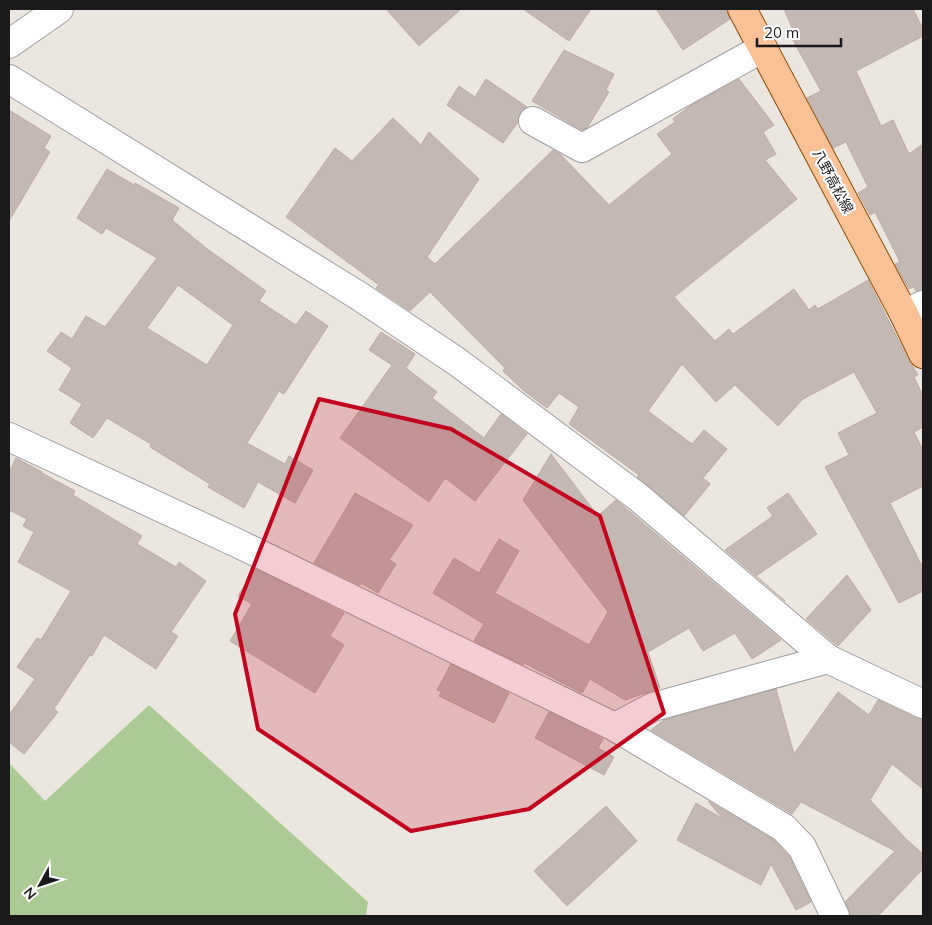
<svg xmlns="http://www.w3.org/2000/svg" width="932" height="925" font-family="Mulish,'Noto Sans JP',sans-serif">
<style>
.forest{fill:#accb94}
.building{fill:#c3b8b3;stroke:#bdaba2;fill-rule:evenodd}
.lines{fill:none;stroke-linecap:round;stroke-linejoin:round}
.minor-casing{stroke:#9e9e9e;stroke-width:30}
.major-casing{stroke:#8f4d02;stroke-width:30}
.minor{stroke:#fff;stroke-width:28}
.major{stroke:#fac197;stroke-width:28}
.marked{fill:#c2031d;fill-opacity:0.2;stroke:#c2031d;stroke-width:4;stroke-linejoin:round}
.labels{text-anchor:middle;stroke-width:4.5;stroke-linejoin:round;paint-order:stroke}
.street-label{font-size:14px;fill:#1a1a1a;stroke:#fff}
</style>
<rect width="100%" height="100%" fill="#ece6e0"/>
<path class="forest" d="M 149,705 L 368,902 L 366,916 L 9,916 L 9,763 L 45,801 Z"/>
<g class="building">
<path d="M 386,9 L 461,9 L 419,46 Z"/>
<path d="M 523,9 L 591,9 L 569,41 Z"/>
<path d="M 656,9 L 726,9 L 730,19 L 683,50 Z"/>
<path d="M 784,9 L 913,9 L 923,29 L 923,36 L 856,71 L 881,126 L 893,120 L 909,154 L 923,144 L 923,290 L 916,291 L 914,287 L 909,289 L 895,264 L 900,262 L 875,212 L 870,215 L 858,193 L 868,187 L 846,142 L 833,148 L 807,98 L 821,91 L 789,33 L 793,30 Z"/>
<path d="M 564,50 L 614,74 L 606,90 L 609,92 L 587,128 L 582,130 L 532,101 Z"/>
<path d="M 486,79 L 527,107 L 520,113 L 518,122 L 503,143 L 447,105 L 459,86 L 475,97 Z"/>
<path d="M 739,79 L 774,125 L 763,132 L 776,154 L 765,160 L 797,199 L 674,297 L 715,341 L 729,329 L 733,334 L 794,289 L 809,310 L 815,305 L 818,309 L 868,280 L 909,361 L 918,375 L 914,377 L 923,396 L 923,427 L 914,432 L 923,450 L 923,486 L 890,503 L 923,568 L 923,591 L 899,603 L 825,467 L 849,455 L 838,433 L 877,413 L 854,372 L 803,399 L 778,426 L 735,385 L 716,402 L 682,364 L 648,411 L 692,444 L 704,430 L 727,449 L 703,478 L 710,484 L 684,516 L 637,477 L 639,475 L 569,424 L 579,407 L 559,393 L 547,408 L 523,390 L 503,371 L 505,368 L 430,292 L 410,311 L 376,288 L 379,285 L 286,217 L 335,148 L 352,161 L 393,118 L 421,145 L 429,132 L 479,179 L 427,257 L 435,264 L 553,150 L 560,154 L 609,205 L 672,154 L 657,134 L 675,122 L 673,119 L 690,106 Z"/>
<path d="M 9,110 L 51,136 L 44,148 L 50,152 L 9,221 Z"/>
<path d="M 107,169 L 134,185 L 135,183 L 179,208 L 172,220 L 206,248 L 266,291 L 259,301 L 296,325 L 306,311 L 328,326 L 284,394 L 279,391 L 247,443 L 285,464 L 289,456 L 313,470 L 295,503 L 258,482 L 244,508 L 208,487 L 210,484 L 150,447 L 151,444 L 107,418 L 93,438 L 70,423 L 82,404 L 59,390 L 72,368 L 47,351 L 61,332 L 72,339 L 86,316 L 105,327 L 157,258 L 106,228 L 102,234 L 77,218 ZM 178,285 L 233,325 L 207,365 L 147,328 Z"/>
<path d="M 381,332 L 415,354 L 406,368 L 437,392 L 432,398 L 484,438 L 501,414 L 527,434 L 475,501 L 445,478 L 429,502 L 340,438 L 392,365 L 369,350 Z"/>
<path d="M 551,454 L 598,516 L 616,500 L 781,640 L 752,659 L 735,633 L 703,651 L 689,628 L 648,652 L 660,688 L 625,700 L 590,679 L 582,693 L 524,663 L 523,665 L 474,641 L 484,624 L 433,593 L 454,558 L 479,573 L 499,539 L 519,551 L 495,593 L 589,645 L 608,612 L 523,500 Z"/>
<path d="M 16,458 L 42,472 L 42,473 L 75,491 L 73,495 L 142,536 L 137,544 L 176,567 L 179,562 L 206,581 L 171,632 L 178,636 L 156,669 L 104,635 L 92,656 L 90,655 L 54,709 L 58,712 L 24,754 L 9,742 L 9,715 L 35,679 L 17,667 L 37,638 L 41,640 L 71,591 L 18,562 L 34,532 L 23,526 L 27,519 L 9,510 L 9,472 Z"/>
<path d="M 355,493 L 413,525 L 389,560 L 396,564 L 378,593 L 361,583 L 360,585 L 314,563 Z"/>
<path d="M 788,493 L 817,534 L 756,576 L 785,601 L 725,550 L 773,516 L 767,508 Z"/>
<path d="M 255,569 L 344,613 L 330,636 L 344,645 L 315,693 L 230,641 L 252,604 L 238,596 Z"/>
<path d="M 847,575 L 871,610 L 838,646 L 806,619 Z"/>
<path d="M 451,664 L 509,693 L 494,723 L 439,696 L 442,692 L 437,690 Z"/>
<path d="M 776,689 L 794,754 L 838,692 L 869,715 L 878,700 L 916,718 L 923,719 L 923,789 L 892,764 L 870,800 L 906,839 L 923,854 L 923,869 L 878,916 L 850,916 L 845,902 L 895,851 L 801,802 L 792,814 L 651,730 L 664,720 Z"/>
<path d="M 549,712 L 603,739 L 598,748 L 614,757 L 604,775 L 535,738 Z"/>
<path d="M 708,801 L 774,840 L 789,856 L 811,902 L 796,910 L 771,864 L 761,885 L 677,840 L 696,803 L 723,819 Z"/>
<path d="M 606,806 L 637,841 L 567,906 L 534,871 Z"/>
</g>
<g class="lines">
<g class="minor-casing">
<g id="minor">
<path d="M 9,44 L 59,9"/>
<path d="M 9,79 L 359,296 L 456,361 L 638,497 L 828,659"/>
<path d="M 533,121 L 582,148 L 763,48"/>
<path d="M 904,314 L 923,305"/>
<path d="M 9,437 L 237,543 L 615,727 L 653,707 L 828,659 L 923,704"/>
<path d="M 615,727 L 784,828 L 802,847 L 835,916"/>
</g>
</g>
<g class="major-casing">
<path id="major" d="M 742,9 L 904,314 L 923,354"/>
</g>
<use href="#minor" class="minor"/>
<use href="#major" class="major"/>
</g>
<path class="marked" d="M 319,399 L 451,429 L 600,516 L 664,713 L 529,809 L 411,831 L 258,729 L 235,614 Z"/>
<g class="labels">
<g class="street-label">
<text transform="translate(833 181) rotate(62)" y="5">八野高松線</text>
</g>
</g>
<rect width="932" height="925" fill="none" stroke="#1a1a1a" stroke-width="20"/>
<g transform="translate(40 885) rotate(230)" stroke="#ffffff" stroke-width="4" paint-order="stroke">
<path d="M0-4L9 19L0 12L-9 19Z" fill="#1a1a1a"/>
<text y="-8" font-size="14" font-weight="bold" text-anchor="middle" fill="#1a1a1a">N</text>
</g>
<path d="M757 38v8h84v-8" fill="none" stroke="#1a1a1a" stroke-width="2.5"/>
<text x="764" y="38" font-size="15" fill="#1a1a1a" stroke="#ffffff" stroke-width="4" paint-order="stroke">20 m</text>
</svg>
